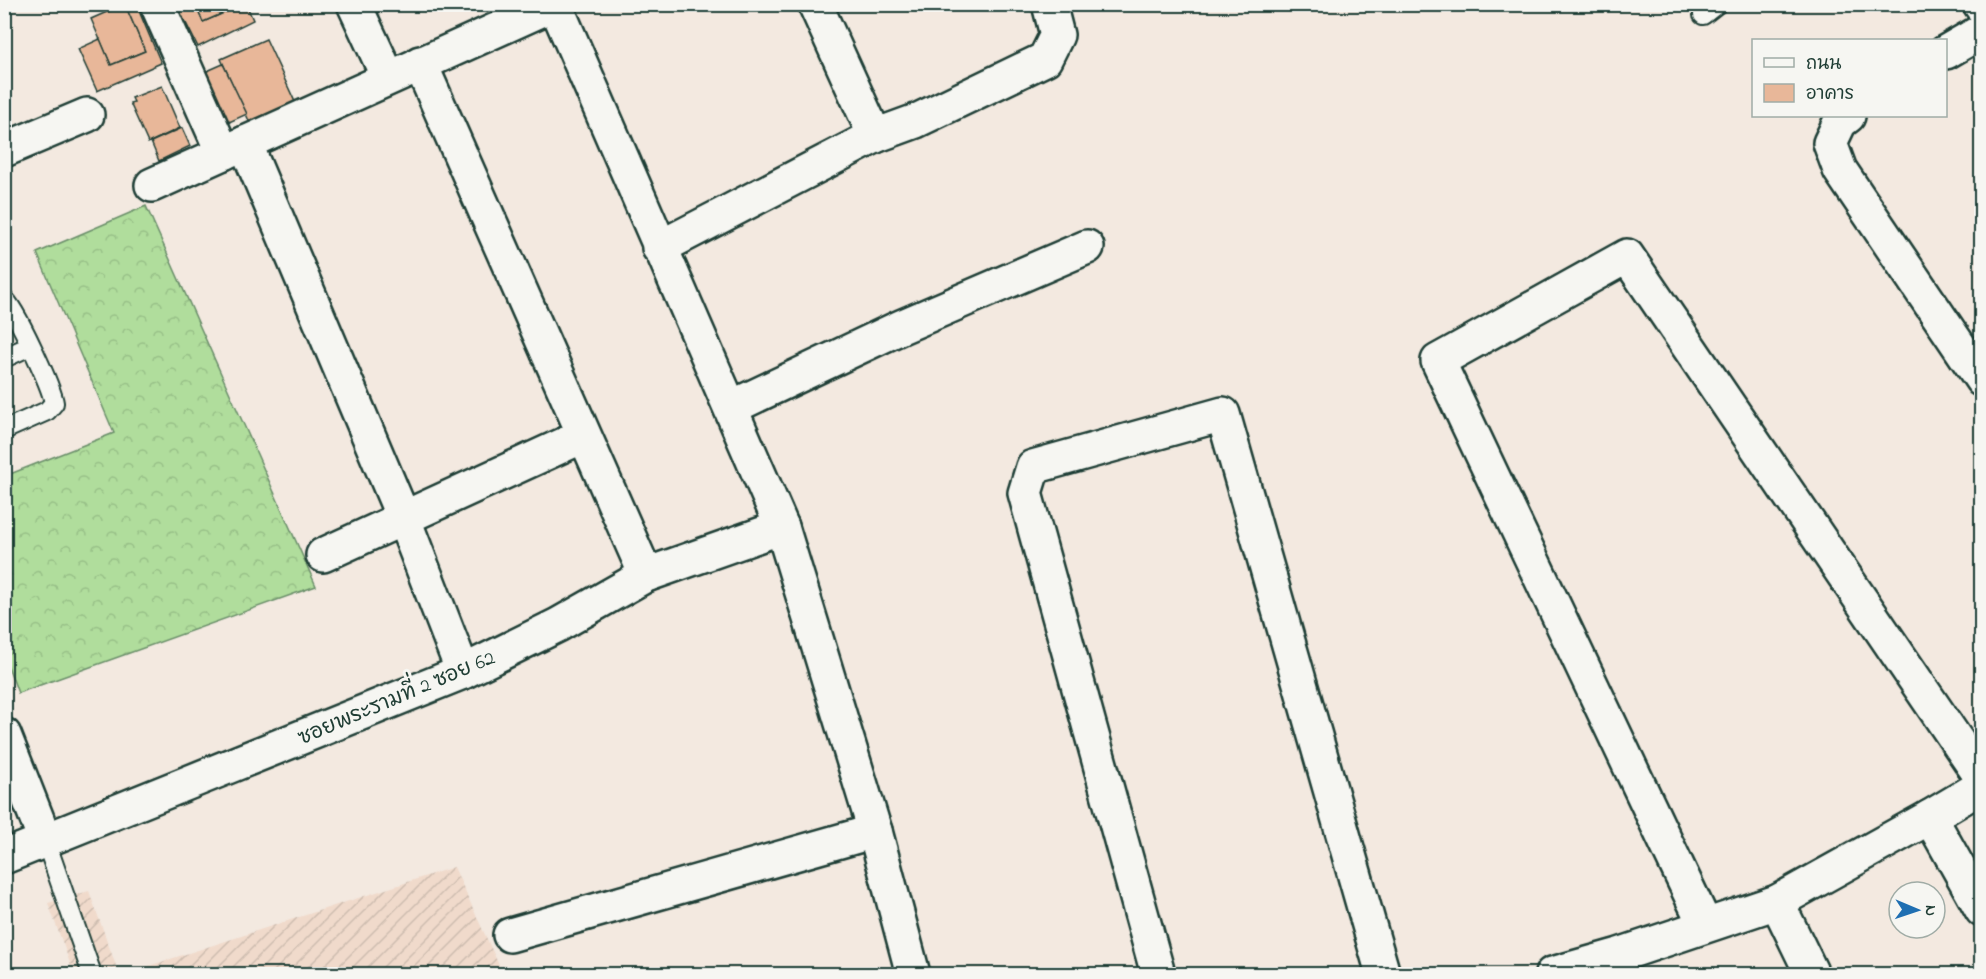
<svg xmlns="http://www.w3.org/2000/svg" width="1986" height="979" font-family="'Indie Flower','Playpen Sans Thai',sans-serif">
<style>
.industrial{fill:url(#industrial-furrows)}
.forest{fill:url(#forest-crowns);stroke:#688d68;stroke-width:1.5}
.building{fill:#e8b799;stroke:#1f3d34;stroke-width:1.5}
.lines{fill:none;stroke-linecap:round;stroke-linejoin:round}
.lane-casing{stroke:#1f3d34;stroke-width:22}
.street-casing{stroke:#1f3d34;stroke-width:38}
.lane{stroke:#f6f6f2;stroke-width:18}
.street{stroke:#f6f6f2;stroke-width:33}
.labels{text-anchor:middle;stroke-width:6;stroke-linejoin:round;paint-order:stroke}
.street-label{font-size:21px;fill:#1f3d34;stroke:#f6f6f2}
</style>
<defs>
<pattern id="industrial-furrows" width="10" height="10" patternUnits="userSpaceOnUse" patternTransform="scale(1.5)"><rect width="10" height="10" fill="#f0dacb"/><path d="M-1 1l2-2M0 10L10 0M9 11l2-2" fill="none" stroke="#cdbcaf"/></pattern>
<pattern id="forest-crowns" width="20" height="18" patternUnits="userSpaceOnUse" patternTransform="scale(1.5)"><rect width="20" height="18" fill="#b0dd9c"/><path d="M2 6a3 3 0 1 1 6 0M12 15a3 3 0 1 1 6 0" fill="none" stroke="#97bf87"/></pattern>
</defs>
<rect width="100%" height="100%" fill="#f3e9e0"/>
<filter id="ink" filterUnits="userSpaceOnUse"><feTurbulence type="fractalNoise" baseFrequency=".0167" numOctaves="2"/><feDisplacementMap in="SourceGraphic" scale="12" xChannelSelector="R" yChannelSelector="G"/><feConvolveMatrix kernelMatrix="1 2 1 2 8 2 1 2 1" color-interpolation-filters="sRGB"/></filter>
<g filter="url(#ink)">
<g class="industrial">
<path d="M 454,867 L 503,974 L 124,974 Z"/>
<path d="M 89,891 L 119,974 L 74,974 L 48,903 Z"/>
</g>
<path class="forest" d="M 146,206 L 316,586 L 18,693 L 5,658 L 5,476 L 114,433 L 37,253 Z"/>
<g class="building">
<path d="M 125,4 L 145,51 L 111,65 L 91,19 Z"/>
<path d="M 136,4 L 161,63 L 97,91 L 78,49 L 100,39 L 111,65 L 145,51 L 127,9 Z"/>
<path d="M 171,4 L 195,4 L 203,22 L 235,8 L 234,4 L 246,4 L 253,20 L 198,47 L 186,23 L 181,26 Z"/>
<path d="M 195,4 L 234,4 L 235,8 L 203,22 Z"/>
<path d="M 266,39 L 295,102 L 250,123 L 221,59 Z"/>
<path d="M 223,64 L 247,114 L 227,123 L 205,72 Z"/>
<path d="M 162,86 L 180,128 L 148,143 L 130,103 L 134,102 L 132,98 Z"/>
<path d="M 182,128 L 190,146 L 159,161 L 151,142 Z"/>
</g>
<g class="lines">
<g class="lane-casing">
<g id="lane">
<path d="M 1703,15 L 1717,4"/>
<path d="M 4,299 C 15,307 52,388 54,403 L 47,411 L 4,430"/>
<path d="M 4,358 L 30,346"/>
<path d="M 46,842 L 92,974"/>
</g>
</g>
<g class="street-casing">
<g id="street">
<path d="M 157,4 L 223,153"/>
<path d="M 354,4 L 388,77"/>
<path d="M 555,4 L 782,527 L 875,831 L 913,974"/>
<path d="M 815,4 L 875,136 L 916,121 L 1045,59 L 1057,35 L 1049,4"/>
<path d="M 1980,4 L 1982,7"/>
<path d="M 1946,52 L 1982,31"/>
<path d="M 420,63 L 646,575"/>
<path d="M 1848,116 L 1840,122 L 1830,143 L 1840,170 L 1982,380"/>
<path d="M 245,143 L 403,517 L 463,672"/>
<path d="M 4,150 L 87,115"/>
<path d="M 152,185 L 554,4"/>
<path d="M 659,248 L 875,136"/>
<path d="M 732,407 L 901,327 L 1087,247"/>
<path d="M 323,555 L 583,436"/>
<path d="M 4,735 L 46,842"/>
<path d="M 1930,817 L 1982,910"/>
<path d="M 4,857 L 463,672 L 558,625 L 646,575 L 782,527"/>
<path d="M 1777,902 L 1812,974"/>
<path d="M 1705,925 L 1438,361 L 1627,256 L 1982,778"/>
<path d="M 510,935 L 875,831"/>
<path d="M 1158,974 L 1025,493 L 1033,467 L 1223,414 L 1383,974"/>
<path d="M 1552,974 L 1619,955 L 1777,902 L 1930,817 L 1982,786"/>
</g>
</g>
<use href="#lane" class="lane"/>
<use href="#street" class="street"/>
</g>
</g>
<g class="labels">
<g class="street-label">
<text transform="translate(396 697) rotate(-23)" y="7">ซอยพระรามที่ 2 ซอย 62</text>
</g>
</g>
<rect width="1986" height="979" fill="none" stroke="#f6f6f2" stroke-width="24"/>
<rect x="12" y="12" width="1962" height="955" fill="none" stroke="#1f3d34" stroke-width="2" filter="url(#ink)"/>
<rect x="1752" y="39" width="195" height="78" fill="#f6f6f2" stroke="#a0aca6" stroke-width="1.5"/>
<rect x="1764" y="58" width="30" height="9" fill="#f6f6f2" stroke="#a0aca6" stroke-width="1.5"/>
<text x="1806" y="69" font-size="18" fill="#1f3d34">ถนน</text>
<rect x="1764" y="84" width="30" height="18" fill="#e8b799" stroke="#a0aca6" stroke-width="1.5"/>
<text x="1806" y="99" font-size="18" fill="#1f3d34">อาคาร</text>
<g transform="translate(1917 910) rotate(92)"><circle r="28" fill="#f6f6f2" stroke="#a0aca6" stroke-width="1.5"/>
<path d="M0-4.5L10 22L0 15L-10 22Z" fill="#1f6fb2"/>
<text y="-9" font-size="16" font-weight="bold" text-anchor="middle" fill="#1f3d34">N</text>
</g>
</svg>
